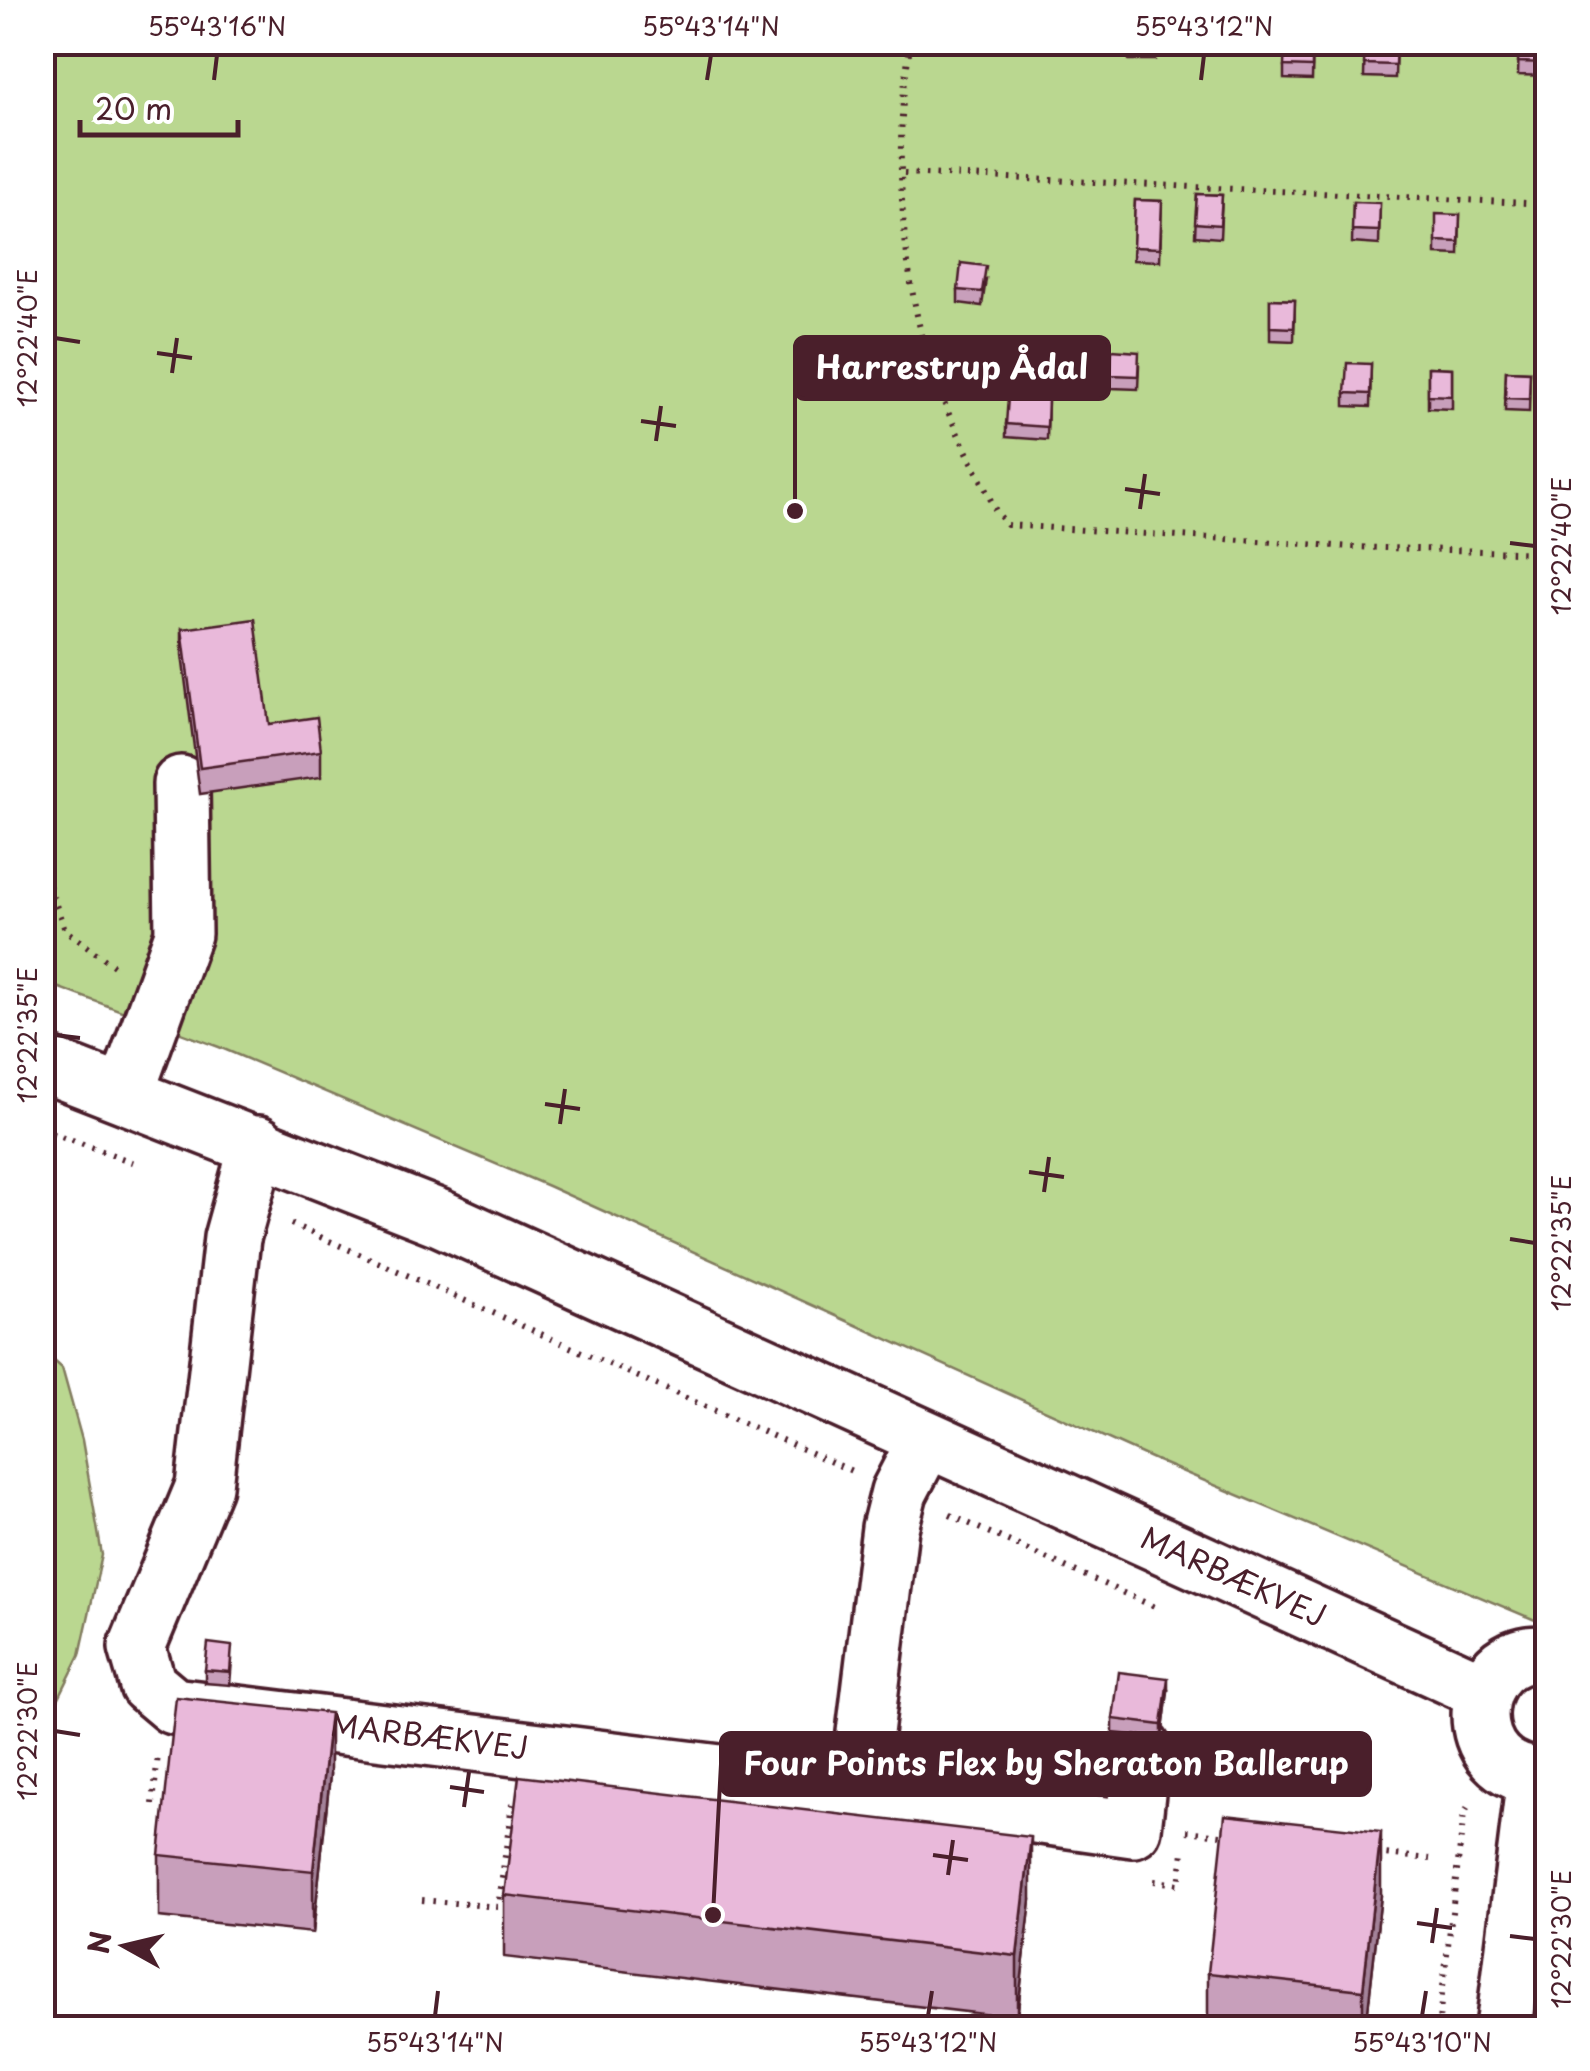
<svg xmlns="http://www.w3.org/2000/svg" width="1590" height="2071" font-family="'Playpen Sans',sans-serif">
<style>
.green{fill:#bad790;stroke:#827b5e;stroke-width:2.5}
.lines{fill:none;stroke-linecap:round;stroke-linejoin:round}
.minor-casing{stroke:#4a1f2b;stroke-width:62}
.path{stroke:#4a1f2b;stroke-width:6;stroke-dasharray:2.5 8;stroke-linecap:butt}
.minor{stroke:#fff;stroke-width:55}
.wall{fill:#c89fbb;stroke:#4a1f2b;stroke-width:2.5}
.shaded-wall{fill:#a38299;stroke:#4a1f2b;stroke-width:2.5}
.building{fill:#e9b9da;stroke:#4a1f2b;stroke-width:2.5}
.ticks{fill:none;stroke:#4a1f2b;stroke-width:4}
.labels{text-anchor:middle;stroke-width:8;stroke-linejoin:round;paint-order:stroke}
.street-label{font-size:30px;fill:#4a1f2b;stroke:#fff}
.leader{fill:none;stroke:#4a1f2b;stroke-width:4}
.callout-dot{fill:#4a1f2b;stroke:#fff;stroke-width:4}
.callout{fill:#4a1f2b;stroke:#4a1f2b;stroke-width:4}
.callout-label{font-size:32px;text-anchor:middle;font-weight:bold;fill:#fff}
.neatline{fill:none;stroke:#4a1f2b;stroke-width:4}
.ticks-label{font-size:25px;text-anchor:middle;fill:#4a1f2b}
</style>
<rect width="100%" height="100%" fill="#fff"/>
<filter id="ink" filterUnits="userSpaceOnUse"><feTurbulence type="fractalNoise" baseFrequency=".01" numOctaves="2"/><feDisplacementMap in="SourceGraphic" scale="20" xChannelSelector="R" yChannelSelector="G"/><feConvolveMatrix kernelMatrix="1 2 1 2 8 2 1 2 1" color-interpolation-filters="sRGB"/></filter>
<g filter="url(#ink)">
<g class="green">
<path d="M 42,43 L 1547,43 L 1547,1625 L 1155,1460 L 548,1186 L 219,1047 L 43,982 Z"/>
<path d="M 43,1351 L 62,1368 L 82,1440 L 102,1555 L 80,1655 L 43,1730 L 43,1604 L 55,1558 L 42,1465 Z"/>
</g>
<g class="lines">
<g class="minor-casing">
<g id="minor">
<path id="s1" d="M 42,1063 L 440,1218 L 1483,1691"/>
<path d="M 126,1092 L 183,934 L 181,784"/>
<path id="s2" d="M 258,1144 L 232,1238 L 204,1486 L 137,1647 L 148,1685 L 173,1706 L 858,1790 L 1133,1829 L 1142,1748"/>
<path d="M 1548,1655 C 1463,1643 1452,1780 1548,1776"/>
<path d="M 858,1790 L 890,1528 L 899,1492 L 926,1440"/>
<path d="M 1504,2028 L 1535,1777"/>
</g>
</g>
<g class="path">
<path d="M 911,42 C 891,143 901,289 937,385 C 953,428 977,470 996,511 L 1007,525 L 1352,547 L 1548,553"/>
<path d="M 904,173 L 1548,204"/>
<path d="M 42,866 L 65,930 L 114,966"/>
<path d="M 42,1129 L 135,1163"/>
<path d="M 291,1224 L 852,1471"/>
<path d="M 950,1515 L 1157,1608"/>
<path d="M 153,1804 L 158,1754"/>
<path d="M 1187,1831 L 1229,1836"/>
<path d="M 1376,1853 L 1430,1859"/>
<path d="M 1154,1881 L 1179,1884 L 1183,1852"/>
<path d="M 422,1900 L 498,1907 L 512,1804"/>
<path d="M 1438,2028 L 1464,1813 L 1470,1803"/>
</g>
<use href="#minor" class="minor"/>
</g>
<g class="wall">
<rect x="1129" y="42" width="26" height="18"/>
<path d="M 1313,42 L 1312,80 L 1284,79 L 1284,66 Z"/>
<path d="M 1365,42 L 1396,42 L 1395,78 L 1364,77 Z"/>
<path d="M 1519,42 L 1548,42 L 1548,76 L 1518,75 Z"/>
<path d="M 1197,194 L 1222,195 L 1220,238 L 1195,236 Z"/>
<path d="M 1135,200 L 1162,201 L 1160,261 L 1133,260 Z"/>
<path d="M 1353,202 L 1380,203 L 1379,245 L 1352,243 Z"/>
<path d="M 1460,215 L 1459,255 L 1436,254 L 1436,241 Z"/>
<path d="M 986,279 L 982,306 L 958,303 L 958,290 Z"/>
<path d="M 1270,299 L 1295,300 L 1294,341 L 1270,340 Z"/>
<path d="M 1112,350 L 1139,365 L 1138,389 L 1111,388 Z"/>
<path d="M 1371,364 L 1370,407 L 1345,406 L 1345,393 Z"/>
<path d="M 1428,367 L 1452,368 L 1452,409 L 1428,408 Z"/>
<path d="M 1506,371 L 1530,372 L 1529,412 L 1505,411 Z"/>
<path d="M 1048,399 L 1047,440 L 1006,437 L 1006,424 Z"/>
<path d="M 182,629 L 269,724 L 321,751 L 321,777 L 200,794 L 182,655 Z"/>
<path d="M 232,1660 L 230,1685 L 205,1683 L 205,1670 Z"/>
<path d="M 1168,1691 L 1162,1738 L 1113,1733 L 1113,1719 Z"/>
<path d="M 330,1775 L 313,1933 L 159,1917 L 159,1855 Z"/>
<path d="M 504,1895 L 1031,1900 L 1017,2018 L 504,1957 Z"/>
<path d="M 1381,1895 L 1366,2028 L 1208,2028 L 1208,1973 Z"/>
</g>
<g class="shaded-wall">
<path d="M 1168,1678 L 1168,1691 L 1162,1738 L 1162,1725 Z"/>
<path d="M 330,1713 L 330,1775 L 313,1933 L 313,1871 Z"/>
<path d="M 1381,1832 L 1381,1895 L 1366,2028 L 1363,2028 L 1363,1990 Z"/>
<path d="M 1031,1837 L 1031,1900 L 1017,2018 L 1017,1956 Z"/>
</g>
<g class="building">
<rect x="1129" y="42" width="26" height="4"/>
<path d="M 1285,42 L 1312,42 L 1312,67 L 1284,66 Z"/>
<path d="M 1365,42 L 1396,42 L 1395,65 L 1364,64 Z"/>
<path d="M 1519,42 L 1548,42 L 1548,63 L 1518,62 Z"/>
<path d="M 1197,194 L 1222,195 L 1220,225 L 1195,223 Z"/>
<path d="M 1135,200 L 1162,201 L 1160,248 L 1133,247 Z"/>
<path d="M 1353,202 L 1380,203 L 1379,231 L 1352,230 Z"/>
<path d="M 1436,214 L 1460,215 L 1459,242 L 1436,241 Z"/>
<path d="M 961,263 L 986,266 L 982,292 L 958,290 Z"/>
<path d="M 1270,299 L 1295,300 L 1294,328 L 1270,327 Z"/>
<path d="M 1112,350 L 1139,352 L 1138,376 L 1111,375 Z"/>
<path d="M 1347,363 L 1371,364 L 1370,394 L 1345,393 Z"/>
<path d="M 1428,367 L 1452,368 L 1452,396 L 1428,395 Z"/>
<path d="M 1506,371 L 1530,372 L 1529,399 L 1505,398 Z"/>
<path d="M 1008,397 L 1048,399 L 1047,427 L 1006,424 Z"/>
<path d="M 255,619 L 269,724 L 317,717 L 321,751 L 200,768 L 182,629 Z"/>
<path d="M 208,1643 L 232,1646 L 230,1672 L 205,1670 Z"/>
<path d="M 1119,1672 L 1168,1678 L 1162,1725 L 1113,1719 Z"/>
<path d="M 176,1697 L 330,1713 L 313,1871 L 159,1855 Z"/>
<path d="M 519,1776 L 1031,1837 L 1017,1956 L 504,1895 Z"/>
<path d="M 1225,1815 L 1381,1832 L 1363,1990 L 1208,1973 Z"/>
</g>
</g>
<path class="ticks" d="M 214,80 L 217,55M 707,80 L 711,55M 1201,80 L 1204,55M 55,338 L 80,342M 157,353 L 192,358M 172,373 L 177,338M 641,421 L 676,426M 656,441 L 661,406M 1125,489 L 1160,494M 1140,509 L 1145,474M 1510,543 L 1535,546M 55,1035 L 80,1038M 545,1104 L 580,1109M 560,1124 L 565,1089M 1029,1172 L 1064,1177M 1044,1192 L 1049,1157M 1510,1239 L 1535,1243M 55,1731 L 80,1735M 450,1787 L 484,1792M 464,1807 L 469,1772M 933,1855 L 968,1860M 948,1875 L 953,1840M 1417,1923 L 1452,1928M 1510,1936 L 1535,1939M 1432,1943 L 1437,1908M 435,2016 L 438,1991M 928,2016 L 932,1991M 1422,2016 L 1426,1991"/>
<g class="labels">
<g class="street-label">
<text dy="10" stroke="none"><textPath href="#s1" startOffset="1298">MARBÆKVEJ</textPath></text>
<text dy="10" stroke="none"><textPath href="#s2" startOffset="852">MARBÆKVEJ</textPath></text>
</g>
</g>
<path class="leader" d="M795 511L795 368M713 1915L721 1764"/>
<g class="callout-dot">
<circle cx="795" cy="511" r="10"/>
<circle cx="713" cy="1915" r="10"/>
</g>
<g class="callout">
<rect x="795" y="337" width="314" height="62" rx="10"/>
<rect x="721" y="1733" width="649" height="62" rx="10"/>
</g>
<g class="callout-label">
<text x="952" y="379">Harrestrup Ådal</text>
<text x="1046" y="1775">Four Points Flex by Sheraton Ballerup</text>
</g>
<rect width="1590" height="2071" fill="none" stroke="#fff" stroke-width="110"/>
<g transform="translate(125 1946) rotate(278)" stroke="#ffffff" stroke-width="8" paint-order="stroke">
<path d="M0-8L18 38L0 25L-18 38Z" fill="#4a1f2b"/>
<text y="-15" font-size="28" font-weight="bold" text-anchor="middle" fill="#4a1f2b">N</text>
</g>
<path d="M80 120v15h158v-15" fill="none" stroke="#4a1f2b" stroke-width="5"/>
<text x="95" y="120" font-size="30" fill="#4a1f2b" stroke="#ffffff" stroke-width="8" paint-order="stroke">20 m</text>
<rect x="55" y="55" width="1480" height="1961" class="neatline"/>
<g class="ticks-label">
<text x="217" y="36">55°43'16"N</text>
<text x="711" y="36">55°43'14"N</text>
<text x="1204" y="36">55°43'12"N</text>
<text transform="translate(28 338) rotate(-90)" y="9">12°22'40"E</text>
<text transform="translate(1562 546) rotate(-90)" y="9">12°22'40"E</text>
<text transform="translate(28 1035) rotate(-90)" y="9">12°22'35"E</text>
<text transform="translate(1562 1243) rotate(-90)" y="9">12°22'35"E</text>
<text transform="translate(28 1731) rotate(-90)" y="9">12°22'30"E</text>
<text transform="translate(1562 1939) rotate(-90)" y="9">12°22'30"E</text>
<text x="435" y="2052">55°43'14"N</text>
<text x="928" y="2052">55°43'12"N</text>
<text x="1422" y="2052">55°43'10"N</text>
</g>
</svg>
